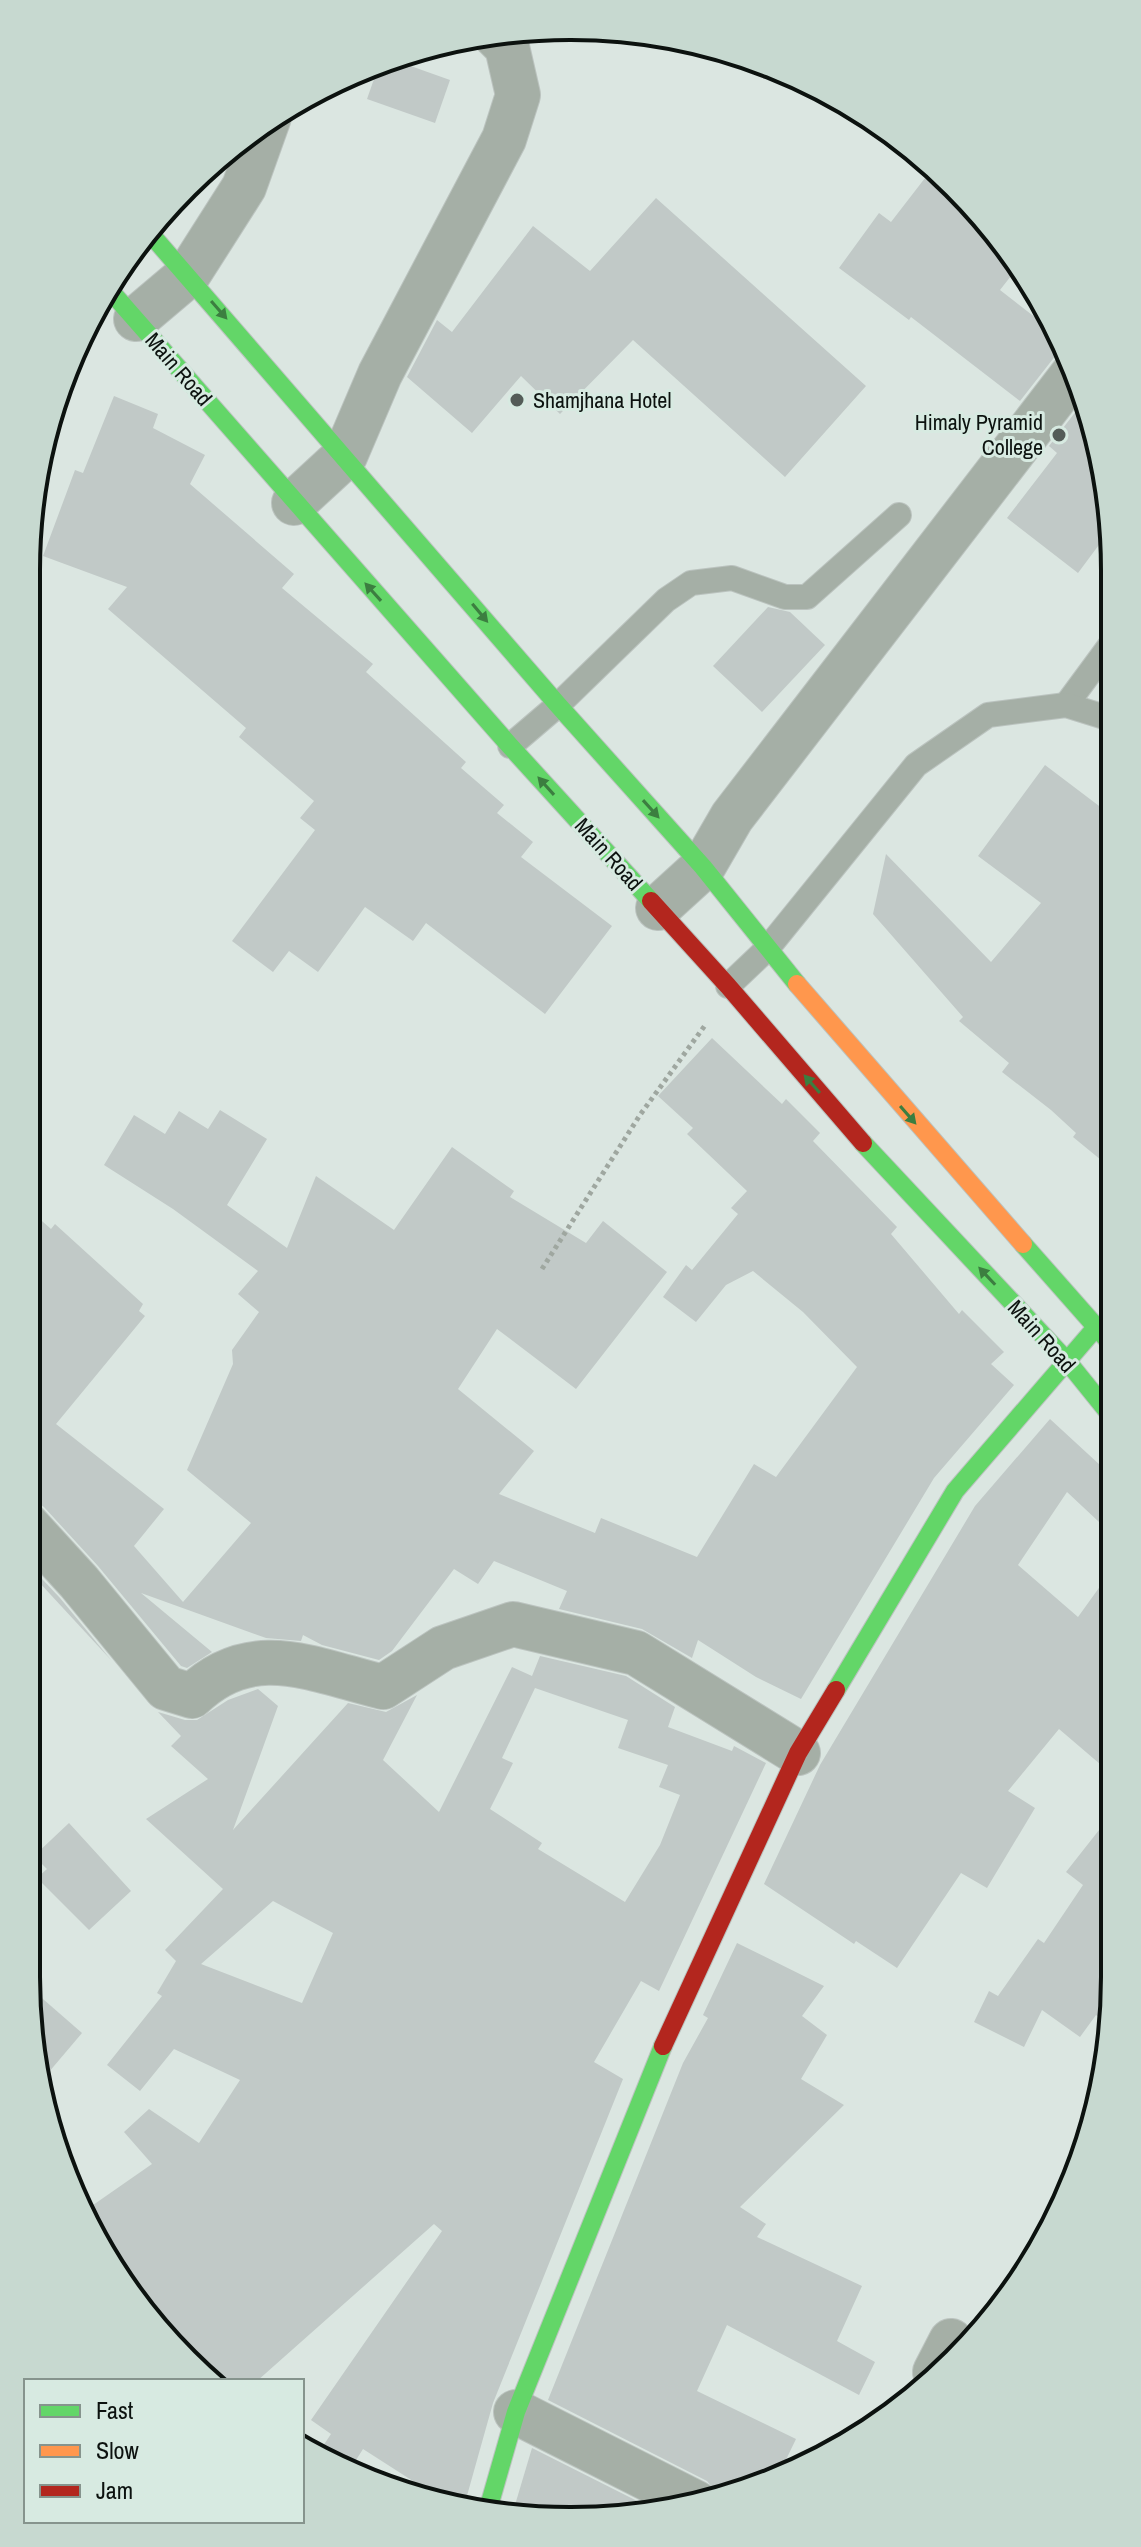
<svg xmlns="http://www.w3.org/2000/svg" width="1141" height="2547" font-family="'Archivo Narrow',sans-serif">
<style>
.building{fill:#c1c9c7;fill-rule:evenodd}
.lines{fill:none;stroke-linecap:round;stroke-linejoin:round}
.lane-casing{stroke:#bbc3bf;stroke-width:26}
.street-casing{stroke:#bbc3bf;stroke-width:46}
.fast-casing{stroke:#bbc3bf;stroke-width:20}
.slow-casing{stroke:#bbc3bf;stroke-width:20}
.jam-casing{stroke:#bbc3bf;stroke-width:20}
.path{stroke:#9fa7a0;stroke-width:5;stroke-dasharray:4 4;stroke-linecap:butt}
.lane{stroke:#a5afa6;stroke-width:24}
.street{stroke:#a5afa6;stroke-width:44}
.fast{stroke:#63d668;stroke-width:18}
.slow{stroke:#ff974d;stroke-width:18}
.jam{stroke:#b3261e;stroke-width:18}
.oneway{fill:#3c7e40}
.poi-dot{fill:#545c58;stroke:#d7eae1;stroke-width:3}
.labels{text-anchor:middle;stroke-width:6;stroke-linejoin:round;paint-order:stroke}
.street-label{font-size:22px;fill:#0c120f;stroke:#d7eae1}
.poi-label{font-size:22px;fill:#0c120f;stroke:#d7eae1;text-anchor:start}
.rim{fill:none;stroke:#0c120f;stroke-width:4}
</style>
<rect width="100%" height="100%" fill="#dbe6e1"/>
<g class="building">
<path d="M 391,59 L 450,80 L 435,123 L 367,99 L 380,62 Z"/>
<path d="M 932,169 L 1002,239 L 1018,267 L 1000,290 L 1058,335 L 1065,348 L 1056,355 L 1020,401 L 911,317 L 909,320 L 839,268 L 879,213 L 891,222 Z"/>
<path d="M 656,198 L 866,386 L 785,477 L 633,340 L 560,414 L 521,376 L 472,433 L 407,377 L 437,320 L 452,332 L 533,226 L 590,271 Z"/>
<path d="M 114,396 L 158,414 L 153,428 L 205,455 L 190,484 L 294,574 L 282,588 L 373,664 L 366,672 L 466,762 L 461,768 L 504,805 L 497,813 L 533,842 L 521,857 L 612,926 L 545,1014 L 426,923 L 413,941 L 365,907 L 318,972 L 289,951 L 273,972 L 232,941 L 315,830 L 300,818 L 314,801 L 239,737 L 246,728 L 108,609 L 127,587 L 43,556 L 75,470 L 83,473 Z"/>
<path d="M 1084,401 L 1110,499 L 1110,530 L 1078,573 L 1007,518 L 1057,453 L 1049,446 Z"/>
<path d="M 768,607 L 790,612 L 825,645 L 762,712 L 713,666 Z"/>
<path d="M 1045,765 L 1111,815 L 1112,1169 L 1073,1137 L 1076,1133 L 1051,1110 L 1002,1072 L 1009,1063 L 959,1021 L 963,1017 L 873,914 L 886,854 L 991,962 L 1041,903 L 978,856 Z"/>
<path d="M 712,1038 L 782,1104 L 786,1099 L 820,1133 L 813,1141 L 897,1227 L 891,1234 L 959,1314 L 962,1310 L 1004,1352 L 991,1364 L 1014,1385 L 934,1478 L 801,1699 L 756,1677 L 698,1640 L 692,1658 L 642,1629 L 559,1609 L 567,1591 L 494,1561 L 478,1584 L 454,1569 L 392,1651 L 379,1660 L 322,1645 L 303,1635 L 301,1641 L 266,1638 L 141,1593 L 212,1652 L 187,1668 L 181,1666 L 98,1566 L 44,1507 L 34,1500 L 26,1500 L 26,1207 L 51,1229 L 55,1224 L 143,1304 L 139,1311 L 145,1316 L 56,1424 L 164,1509 L 134,1546 L 183,1602 L 251,1523 L 187,1470 L 233,1364 L 232,1350 L 259,1312 L 238,1294 L 258,1271 L 173,1209 L 104,1165 L 134,1115 L 165,1134 L 179,1111 L 208,1129 L 220,1110 L 267,1139 L 227,1205 L 287,1248 L 316,1176 L 394,1230 L 452,1147 L 514,1191 L 510,1197 L 586,1243 L 603,1221 L 667,1272 L 576,1389 L 497,1329 L 458,1389 L 534,1451 L 499,1494 L 595,1533 L 601,1518 L 697,1557 L 754,1464 L 776,1477 L 857,1367 L 803,1312 L 753,1271 L 726,1285 L 696,1322 L 663,1297 L 686,1265 L 692,1270 L 738,1214 L 731,1208 L 747,1191 L 687,1134 L 693,1128 L 658,1096 Z"/>
<path d="M 1050,1419 L 1113,1477 L 1114,1536 L 1067,1492 L 1018,1565 L 1078,1617 L 1114,1567 L 1114,1776 L 1059,1729 L 1008,1791 L 1035,1808 L 987,1888 L 961,1873 L 897,1968 L 856,1941 L 854,1944 L 764,1884 L 820,1765 L 975,1506 Z"/>
<path d="M 26,1562 L 60,1598 L 111,1660 L 26,1568 Z"/>
<path d="M 540,1656 L 626,1676 L 675,1707 L 668,1727 L 732,1751 L 734,1746 L 766,1763 L 659,1991 L 641,1981 L 594,2062 L 623,2079 L 493,2403 L 463,2510 L 412,2491 L 416,2483 L 363,2449 L 351,2468 L 317,2455 L 331,2434 L 311,2420 L 442,2231 L 434,2224 L 257,2381 L 217,2381 L 154,2310 L 151,2312 L 113,2267 L 118,2263 L 83,2212 L 152,2164 L 124,2132 L 149,2109 L 199,2143 L 240,2080 L 174,2049 L 140,2091 L 107,2065 L 162,1996 L 157,1993 L 176,1961 L 165,1950 L 223,1889 L 146,1819 L 208,1779 L 171,1746 L 181,1736 L 158,1712 L 185,1720 L 197,1720 L 228,1700 L 258,1689 L 278,1706 L 233,1830 L 348,1703 L 386,1712 L 417,1695 L 383,1760 L 439,1812 L 512,1667 L 532,1676 ZM 535,1688 L 628,1720 L 618,1748 L 668,1765 L 659,1787 L 680,1795 L 660,1845 L 625,1902 L 538,1849 L 542,1843 L 490,1809 L 513,1763 L 502,1758 ZM 273,1901 L 333,1933 L 302,2003 L 201,1964 Z"/>
<path d="M 1114,1811 L 1115,1977 L 1110,2025 L 1096,2015 L 1080,2037 L 1042,2010 L 1024,2047 L 974,2022 L 989,1991 L 998,1996 L 1038,1939 L 1044,1943 L 1083,1885 L 1066,1872 Z"/>
<path d="M 69,1823 L 131,1891 L 89,1930 L 37,1878 L 47,1869 L 34,1856 Z"/>
<path d="M 737,1943 L 824,1986 L 802,2016 L 827,2035 L 801,2079 L 844,2105 L 740,2207 L 766,2224 L 757,2237 L 862,2286 L 837,2341 L 875,2362 L 859,2395 L 727,2325 L 697,2391 L 796,2439 L 780,2472 L 719,2495 L 707,2481 L 548,2400 L 683,2063 L 708,2018 L 703,2015 Z"/>
<path d="M 28,1986 L 82,2033 L 43,2079 L 35,2031 Z"/>
<path d="M 532,2448 L 659,2512 L 570,2521 L 512,2515 Z"/>
</g>
<g class="lines">
<g class="lane-casing">
<g id="lane">
<path d="M 1066,705 L 1111,644"/>
<path d="M 510,746 L 558,705 L 666,600 L 691,583 L 732,578 L 785,597 L 807,597 L 899,515"/>
<path d="M 728,986 L 767,949 L 916,765 L 988,715 L 1066,705 L 1111,719"/>
</g>
</g>
<g class="street-casing">
<g id="street">
<path d="M 136,319 L 188,275 L 244,187 L 269,117"/>
<path d="M 294,503 L 345,456 L 380,374 L 504,139 L 518,95 L 507,47 L 494,34"/>
<path d="M 658,908 L 703,867 L 732,817 L 1076,370"/>
<path d="M 26,1524 L 79,1582 L 166,1688 L 192,1696 C 252,1638 313,1670 383,1687 L 443,1648 L 513,1624 L 636,1653 L 798,1753"/>
<path d="M 935,2372 L 951,2341"/>
<path d="M 516,2412 L 696,2503"/>
</g>
</g>
<g class="fast-casing">
<g id="fast">
<path d="M 148,231 L 558,705 L 703,867 L 797,984"/>
<path d="M 107,287 L 510,746 L 651,901"/>
<path d="M 863,1143 L 1067,1361 L 1113,1418"/>
<path d="M 1023,1244 L 1113,1346"/>
<path d="M 836,1690 L 955,1491 L 1092,1332"/>
<path d="M 487,2513 L 516,2412 L 663,2046"/>
</g>
</g>
<g class="slow-casing">
<path id="slow" d="M 797,984 L 1023,1244"/>
</g>
<g class="jam-casing">
<g id="jam">
<path d="M 651,901 L 728,986 L 863,1143"/>
<path d="M 663,2046 L 798,1753 L 836,1690"/>
</g>
</g>
<path class="path" d="M 542,1269 L 640,1115 L 706,1024"/>
<use href="#lane" class="lane"/>
<use href="#street" class="street"/>
<use href="#fast" class="fast"/>
<use href="#slow" class="slow"/>
<use href="#jam" class="jam"/>
</g>
<defs><path id="oneway-solid" d="M-6-.8H1V-3.2L6.5 0L1 3.2V.8H-6Z" transform="scale(2)"/></defs>
<g class="oneway">
<use href="#oneway-solid" transform="translate(219 310) rotate(49)"/>
<use href="#oneway-solid" transform="translate(373 592) rotate(-132)"/>
<use href="#oneway-solid" transform="translate(480 613) rotate(50)"/>
<use href="#oneway-solid" transform="translate(546 786) rotate(-132)"/>
<use href="#oneway-solid" transform="translate(651 809) rotate(48)"/>
<use href="#oneway-solid" transform="translate(812 1084) rotate(-131)"/>
<use href="#oneway-solid" transform="translate(908 1115) rotate(49)"/>
<use href="#oneway-solid" transform="translate(987 1276) rotate(-133)"/>
</g>
<g class="poi-dot">
<circle cx="517" cy="400" r="8"/>
<circle cx="1059" cy="435" r="8"/>
</g>
<g class="labels">
<g class="street-label">
<text transform="translate(179 369) rotate(49)" y="8">Main Road</text>
<text transform="translate(609 854) rotate(48)" y="8">Main Road</text>
<text transform="translate(1042 1336) rotate(48)" y="8">Main Road</text>
</g>
<g class="poi-label">
<text x="533" y="408">Shamjhana Hotel</text>
<text x="1043" y="430" text-anchor="end">Himaly Pyramid<tspan x="1043" dy="25">College</tspan></text>
</g>
</g>
<path d="M0 0H1141V2547H0ZM570 40H571A530 530 0 0 1 1101 570V1977A530 530 0 0 1 571 2507H570A530 530 0 0 1 40 1977V570A530 530 0 0 1 570 40Z" fill="#c7d9d0" fill-rule="evenodd"/>
<path class="rim" d="M570 40H571A530 530 0 0 1 1101 570V1977A530 530 0 0 1 571 2507H570A530 530 0 0 1 40 1977V570A530 530 0 0 1 570 40Z"/>
<rect x="24" y="2379" width="280" height="144" fill="#d7eae1" stroke="#86948d" stroke-width="2"/>
<rect x="40" y="2405" width="40" height="12" fill="#63d668" stroke="#86948d" stroke-width="2"/>
<text x="96" y="2419" font-size="24" fill="#0c120f">Fast</text>
<rect x="40" y="2445" width="40" height="12" fill="#ff974d" stroke="#86948d" stroke-width="2"/>
<text x="96" y="2459" font-size="24" fill="#0c120f">Slow</text>
<rect x="40" y="2485" width="40" height="12" fill="#b3261e" stroke="#86948d" stroke-width="2"/>
<text x="96" y="2499" font-size="24" fill="#0c120f">Jam</text>
</svg>
